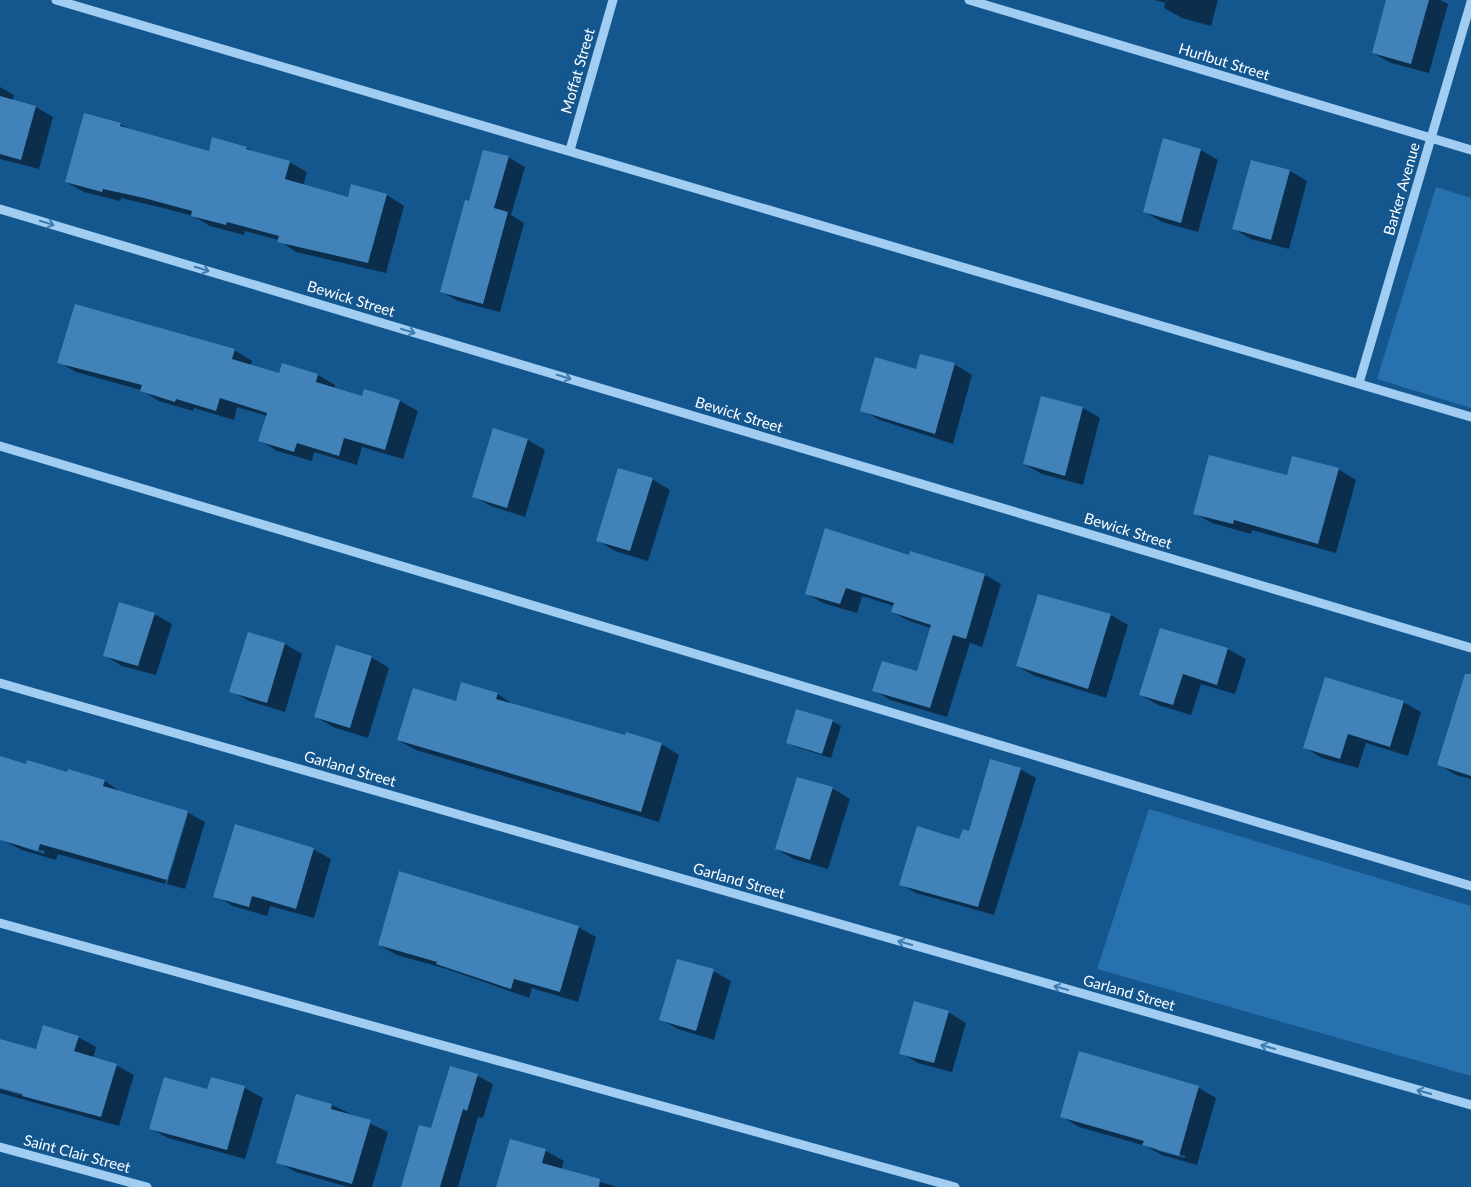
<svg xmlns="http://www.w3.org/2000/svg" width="1471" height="1187" font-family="Lato,sans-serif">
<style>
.green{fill:#2771ae}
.shadow{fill:#0007;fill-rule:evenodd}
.building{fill:#4183b9}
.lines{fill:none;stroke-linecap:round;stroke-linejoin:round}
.minor{stroke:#a0cdf1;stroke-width:9}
.oneway{stroke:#3e7aac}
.labels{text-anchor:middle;stroke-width:4;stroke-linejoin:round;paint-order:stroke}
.street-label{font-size:15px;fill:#fff;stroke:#14578f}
</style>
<rect width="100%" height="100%" fill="#14578f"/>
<g class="green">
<path d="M 1436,187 L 1471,198 L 1471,408 L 1377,379 Z"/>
<path d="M 1149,809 L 1471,906 L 1471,1076 L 1097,969 Z"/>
</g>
<g class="shadow">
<path d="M 1155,0 L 1218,0 L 1211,26 L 1182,18 L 1164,8 L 1165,3 Z"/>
<path d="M 1387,0 L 1440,0 L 1448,4 L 1429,73 L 1391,63 L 1373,53 Z"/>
<path d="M 0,87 L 14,95 L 12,101 L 36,107 L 53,117 L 39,169 L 0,159 Z"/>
<path d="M 120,124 L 133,131 L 209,153 L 247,148 L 255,152 L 289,162 L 307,172 L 303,186 L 349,198 L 352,186 L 387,195 L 404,206 L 386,273 L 296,252 L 279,240 L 245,231 L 244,235 L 210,226 L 193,216 L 163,208 L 121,198 L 120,201 L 84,192 L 66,182 Z"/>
<path d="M 1201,150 L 1218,160 L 1198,232 L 1162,222 L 1145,212 Z"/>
<path d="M 508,157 L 525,167 L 511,215 L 524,223 L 500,312 L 458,301 L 442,292 L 470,203 Z"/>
<path d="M 1290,171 L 1307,181 L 1289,249 L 1251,239 L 1233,228 Z"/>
<path d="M 234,350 L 252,361 L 250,366 L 280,375 L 318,375 L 335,385 L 334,389 L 363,397 L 365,390 L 400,401 L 418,411 L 403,459 L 362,447 L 357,465 L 314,452 L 312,461 L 277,451 L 259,440 L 267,416 L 237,407 L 234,420 L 194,408 L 193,411 L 159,401 L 141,390 L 76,372 L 59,362 Z"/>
<path d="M 954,364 L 972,375 L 953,444 L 880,420 L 862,410 L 916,370 Z"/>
<path d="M 1083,408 L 1100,418 L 1083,485 L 1042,474 L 1024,464 Z"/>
<path d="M 528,440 L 545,450 L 525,517 L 491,506 L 473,496 Z"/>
<path d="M 1338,469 L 1356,480 L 1336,553 L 1252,530 L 1251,534 L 1212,523 L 1194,513 L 1287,477 Z"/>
<path d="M 652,479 L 670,490 L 648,561 L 615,551 L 597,540 Z"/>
<path d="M 911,553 L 985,575 L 1001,584 L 982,647 L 970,643 L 947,717 L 890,700 L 874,690 L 917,673 L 931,628 L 909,621 L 892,612 L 894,606 L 862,596 L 857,613 L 823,603 L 807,594 L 909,556 Z"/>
<path d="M 154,614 L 172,624 L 156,675 L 122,666 L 104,655 Z"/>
<path d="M 1111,615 L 1128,625 L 1106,698 L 1035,676 L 1017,666 Z"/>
<path d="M 1161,629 L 1228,649 L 1246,659 L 1235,694 L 1201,684 L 1191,715 L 1158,705 L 1141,695 Z"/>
<path d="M 285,644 L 302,654 L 285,712 L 249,701 L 231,691 Z"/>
<path d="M 371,657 L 389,668 L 368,738 L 333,727 L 316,717 Z"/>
<path d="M 462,683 L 498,694 L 515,706 L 626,737 L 661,744 L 679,755 L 659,822 L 416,750 L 398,740 L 456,702 Z"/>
<path d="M 1403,702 L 1421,712 L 1408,756 L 1366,743 L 1358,768 L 1322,758 L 1304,747 Z"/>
<path d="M 832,721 L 841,726 L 831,758 L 796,747 L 787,742 Z"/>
<path d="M 1471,721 L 1471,779 L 1456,775 L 1438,764 Z"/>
<path d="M 0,758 L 68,774 L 69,770 L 105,781 L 122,793 L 187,812 L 205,822 L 185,889 L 167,884 L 188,814 L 185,814 L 165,884 L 58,854 L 56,860 L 22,850 L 0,839 ZM 18,844 L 45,851 L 44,854 L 22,847 Z"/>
<path d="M 1020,769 L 1036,778 L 994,915 L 916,893 L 900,884 L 969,832 Z"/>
<path d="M 832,788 L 850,799 L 828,869 L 794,859 L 776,849 Z"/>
<path d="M 313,849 L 331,859 L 314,918 L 270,906 L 267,916 L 233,906 L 215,896 Z"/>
<path d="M 578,927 L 596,937 L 578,1002 L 532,988 L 529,998 L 447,969 L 397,955 L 379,945 Z"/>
<path d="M 713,971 L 731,981 L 714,1040 L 678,1029 L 660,1019 Z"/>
<path d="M 948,1012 L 966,1023 L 952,1072 L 918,1063 L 901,1053 Z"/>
<path d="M 78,1037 L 96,1047 L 93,1058 L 116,1065 L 134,1075 L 119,1126 L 0,1093 L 0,1089 L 28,1097 L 29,1095 L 0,1087 L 0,1040 L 37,1050 Z"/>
<path d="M 1080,1052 L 1199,1088 L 1216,1098 L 1197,1165 L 1162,1155 L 1146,1146 L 1079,1127 L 1061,1116 ZM 1154,1147 L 1185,1156 L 1185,1158 L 1158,1151 Z"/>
<path d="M 450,1068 L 478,1076 L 493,1084 L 483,1118 L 478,1117 L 458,1187 L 402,1187 L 432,1130 Z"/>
<path d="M 211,1078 L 245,1088 L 263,1098 L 245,1159 L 168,1138 L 150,1128 L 208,1090 Z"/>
<path d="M 297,1095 L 332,1105 L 388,1132 L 372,1187 L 348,1187 L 296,1172 L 278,1162 Z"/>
<path d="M 511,1140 L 546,1151 L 564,1161 L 561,1170 L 617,1187 L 497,1187 Z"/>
</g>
<g class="building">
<path d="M 1386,0 L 1429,0 L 1411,64 L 1372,53 Z"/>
<path d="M 0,96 L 36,106 L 21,160 L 0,154 Z"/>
<path d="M 84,113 L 121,123 L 120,126 L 209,151 L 212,137 L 247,147 L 246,149 L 290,161 L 285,179 L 348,197 L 351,184 L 387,194 L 368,263 L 277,242 L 279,236 L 227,222 L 226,225 L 191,216 L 192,211 L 144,198 L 103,189 L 102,192 L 65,182 Z"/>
<path d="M 1163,138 L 1201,149 L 1181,223 L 1143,212 Z"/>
<path d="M 483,150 L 509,156 L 494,208 L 508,212 L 483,304 L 440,292 L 465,200 L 469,201 Z"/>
<path d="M 1251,160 L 1290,170 L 1271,240 L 1232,229 Z"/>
<path d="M 75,304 L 235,349 L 232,359 L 279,373 L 282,363 L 318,374 L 316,382 L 362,396 L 364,389 L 400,400 L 385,450 L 344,438 L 339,456 L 297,443 L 294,452 L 258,441 L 267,413 L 220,398 L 216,411 L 176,399 L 175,402 L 140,391 L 142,385 L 57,363 Z"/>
<path d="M 920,354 L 955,363 L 935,434 L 860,411 L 875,357 L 916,369 Z"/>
<path d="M 1041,396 L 1083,407 L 1065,476 L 1023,464 Z"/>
<path d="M 493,428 L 528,439 L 507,508 L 472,497 Z"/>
<path d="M 1209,455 L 1287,475 L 1292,456 L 1339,468 L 1318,544 L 1234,520 L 1233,524 L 1193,514 Z"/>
<path d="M 618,468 L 653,478 L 630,551 L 596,541 Z"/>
<path d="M 825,528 L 909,555 L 910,551 L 985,574 L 966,639 L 953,635 L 930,708 L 872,691 L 882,661 L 917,671 L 931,625 L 891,612 L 894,603 L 846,588 L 840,604 L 805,594 Z"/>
<path d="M 1038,594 L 1111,614 L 1088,689 L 1016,666 Z"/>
<path d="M 119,602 L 155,613 L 138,666 L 103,656 Z"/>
<path d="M 1160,628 L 1228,648 L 1217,685 L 1183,674 L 1173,705 L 1139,695 Z"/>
<path d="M 248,632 L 285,643 L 267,703 L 229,692 Z"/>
<path d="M 336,645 L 372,656 L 350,728 L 314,717 Z"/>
<path d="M 1465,674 L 1471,674 L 1471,776 L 1437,765 Z"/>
<path d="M 1325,677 L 1404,701 L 1390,747 L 1348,734 L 1340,759 L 1303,748 Z"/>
<path d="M 461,682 L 498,693 L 496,699 L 625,735 L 626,732 L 662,743 L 641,812 L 397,740 L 413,688 L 456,701 Z"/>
<path d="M 796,709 L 833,720 L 822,754 L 786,743 Z"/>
<path d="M 0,756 L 26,764 L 27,760 L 67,772 L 68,769 L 105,780 L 103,786 L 188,811 L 167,880 L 40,844 L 38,851 L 0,840 Z"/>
<path d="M 990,759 L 1021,768 L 978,907 L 899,885 L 917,826 L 959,839 L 963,829 L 969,831 Z"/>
<path d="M 797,777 L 833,787 L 810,860 L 775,849 Z"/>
<path d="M 235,824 L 314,848 L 296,909 L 252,896 L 249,907 L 213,897 Z"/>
<path d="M 399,871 L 579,926 L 560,992 L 514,979 L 511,989 L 436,964 L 437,962 L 378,945 Z"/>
<path d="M 677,959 L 714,969 L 696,1031 L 659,1020 Z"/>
<path d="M 914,1001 L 949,1011 L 934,1063 L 899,1054 Z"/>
<path d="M 43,1025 L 79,1036 L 74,1051 L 117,1064 L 101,1117 L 22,1096 L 23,1094 L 0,1088 L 0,1039 L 36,1049 Z"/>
<path d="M 1079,1051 L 1199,1086 L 1179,1156 L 1142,1145 L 1144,1141 L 1060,1117 Z"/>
<path d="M 450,1066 L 478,1074 L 467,1111 L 463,1109 L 440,1187 L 401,1187 L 419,1125 L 431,1128 Z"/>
<path d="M 164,1077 L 207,1089 L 211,1077 L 245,1086 L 227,1150 L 149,1129 Z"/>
<path d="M 296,1094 L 332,1104 L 331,1109 L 371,1120 L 352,1184 L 276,1163 Z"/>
<path d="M 510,1139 L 546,1149 L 542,1163 L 600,1179 L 599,1187 L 496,1187 Z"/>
</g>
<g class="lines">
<g class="minor">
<path d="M 56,0 L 1471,417"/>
<path d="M 969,0 L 1471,150"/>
<path d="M 570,150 L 613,0"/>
<path d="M 0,209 L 1471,648"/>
<path d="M 1359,383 L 1471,2"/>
<path d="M 0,446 L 1471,886"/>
<path d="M 0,683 L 1471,1105"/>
<path d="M 0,923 L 955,1187"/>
<path d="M 0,1147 L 147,1187"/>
</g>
</g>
<defs><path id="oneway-shaft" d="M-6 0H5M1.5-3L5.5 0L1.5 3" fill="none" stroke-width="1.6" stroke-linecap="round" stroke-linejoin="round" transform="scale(1.25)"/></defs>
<g class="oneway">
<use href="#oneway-shaft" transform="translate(47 223) rotate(17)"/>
<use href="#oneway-shaft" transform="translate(202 269) rotate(17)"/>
<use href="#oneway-shaft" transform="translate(408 331) rotate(17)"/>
<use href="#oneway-shaft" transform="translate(564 377) rotate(17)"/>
<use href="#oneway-shaft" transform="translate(905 943) rotate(-164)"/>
<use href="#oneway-shaft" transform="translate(1061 988) rotate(-164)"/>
<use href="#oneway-shaft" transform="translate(1268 1047) rotate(-164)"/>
<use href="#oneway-shaft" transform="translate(1424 1092) rotate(-164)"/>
</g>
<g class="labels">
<g class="street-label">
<text transform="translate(1224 62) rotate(17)" y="5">Hurlbut Street</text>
<text transform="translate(578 71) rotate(-74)" y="5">Moffat Street</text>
<text transform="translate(1402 189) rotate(-74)" y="5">Barker Avenue</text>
<text transform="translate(351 299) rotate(17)" y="5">Bewick Street</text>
<text transform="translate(739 415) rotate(17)" y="5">Bewick Street</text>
<text transform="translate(1128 531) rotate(17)" y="5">Bewick Street</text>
<text transform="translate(350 769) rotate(16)" y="5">Garland Street</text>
<text transform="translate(739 881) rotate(16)" y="5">Garland Street</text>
<text transform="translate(1129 993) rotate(16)" y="5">Garland Street</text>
<text transform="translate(77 1154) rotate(15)" y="5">Saint Clair Street</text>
</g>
</g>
</svg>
